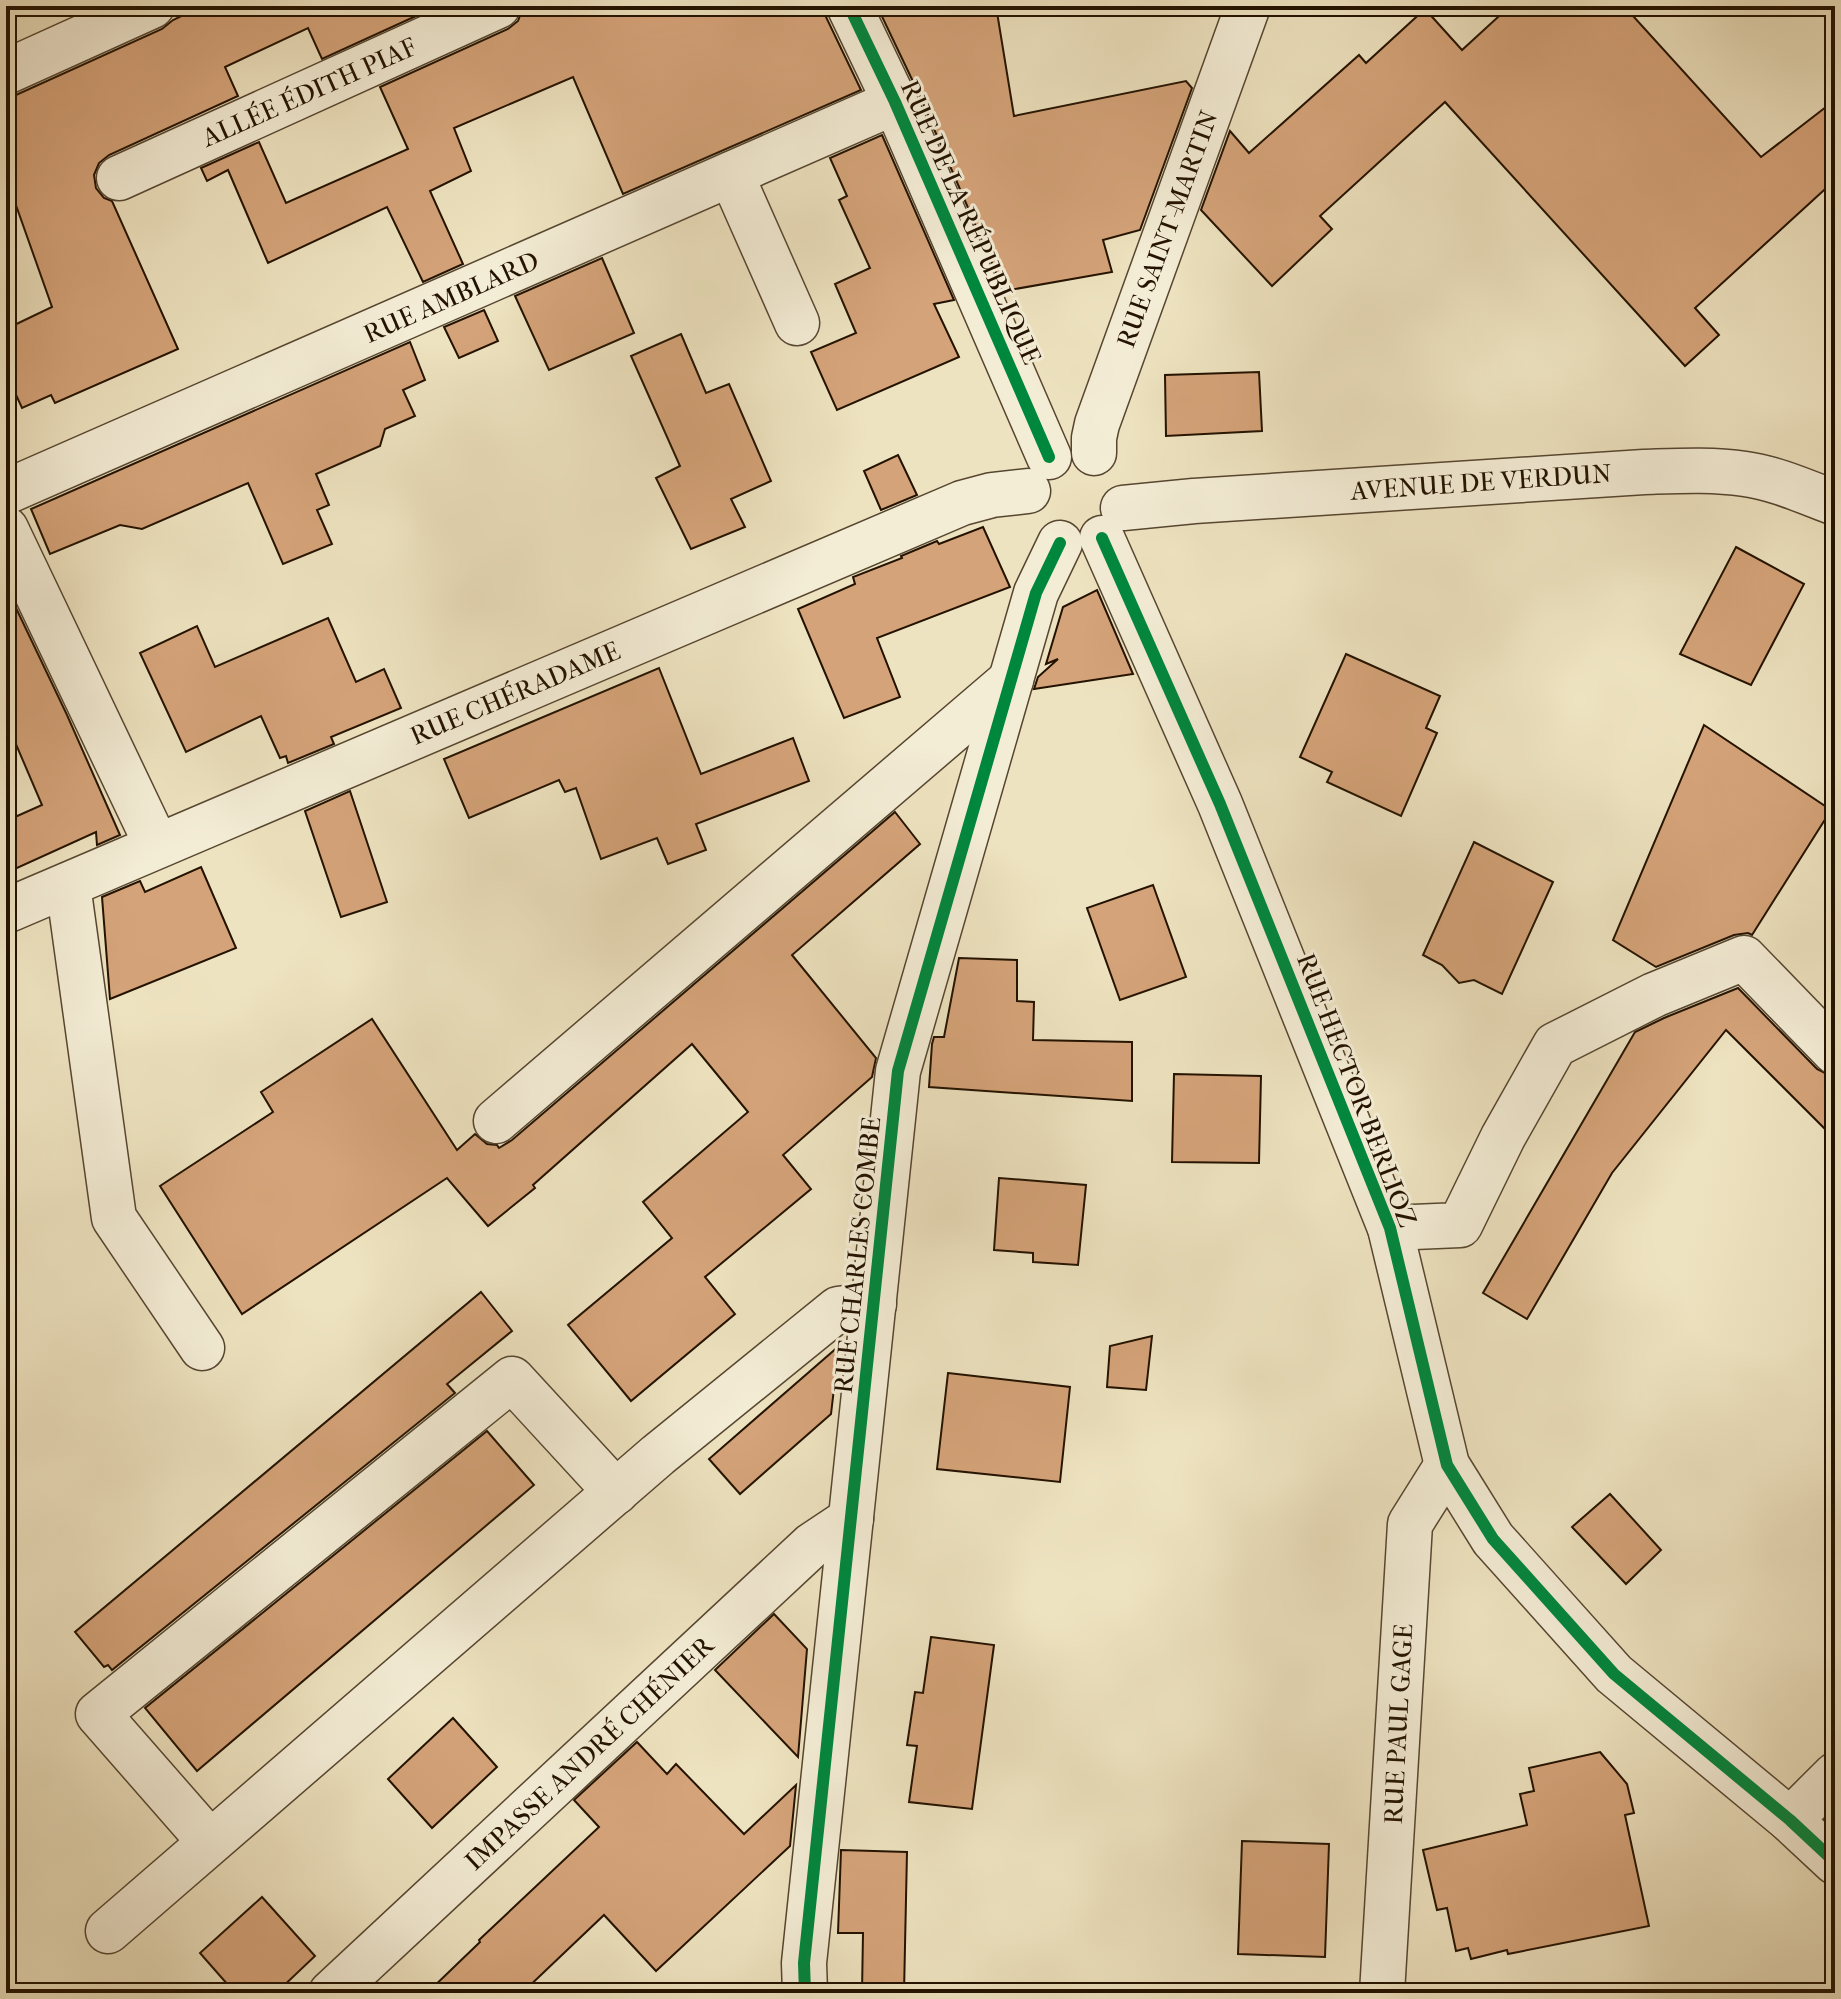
<svg xmlns="http://www.w3.org/2000/svg" width="1841" height="1999" font-family="'IM FELL French Canon',serif">
<style>
.building{fill:#d5a379;stroke:#231200;stroke-width:2}
.lines{fill:none;stroke-linecap:round;stroke-linejoin:round}
.minor-casing{stroke:#564630;stroke-width:47}
.minor{stroke:#f4edd6;stroke-width:44}
.cycleway-casing{stroke:#f4edd6;stroke-width:17}
.cycleway{stroke:#00873e;stroke-width:12}
.labels{text-anchor:middle;stroke-width:6;stroke-linejoin:round;paint-order:stroke}
.street-label{font-size:26px;fill:#231200;stroke:#f4edd6}
</style>
<rect width="100%" height="100%" fill="#eee3c0"/>
<filter id="stains"><feTurbulence type="fractalNoise" baseFrequency=".0025" numOctaves="4"/><feColorMatrix values="0 0 0 0 .2 0 0 0 0 .09 0 0 0 0 .02 0 0 0 .5 -.17"/></filter>
<radialGradient id="worn" r=".72"><stop offset=".6" stop-color="#630" stop-opacity="0"/><stop offset="1" stop-color="#630" stop-opacity=".3"/></radialGradient>
<g class="building">
<path d="M 202,6 L 438,6 L 322,59 L 308,28 L 225,67 L 238,96 L 109,155 L 99,163 L 94,175 L 96,188 L 104,198 L 112,201 L 178,349 L 55,403 L 51,395 L 22,408 L 6,373 L 6,329 L 52,307 L 6,177 L 6,97 L 16,95 L 162,29 L 173,20 Z"/>
<path d="M 537,6 L 824,6 L 826,17 L 861,90 L 623,194 L 573,77 L 454,128 L 471,171 L 430,191 L 463,264 L 423,282 L 387,207 L 268,263 L 228,170 L 207,181 L 201,168 L 259,142 L 286,203 L 408,149 L 380,87 L 508,29 L 518,21 L 521,13 Z"/>
<path d="M 877,6 L 996,6 L 1014,116 L 1186,81 L 1192,88 L 1140,230 L 1103,240 L 1112,272 L 1004,291 L 918,92 Z"/>
<path d="M 1510,6 L 1624,6 L 1761,157 L 1835,100 L 1835,180 L 1695,308 L 1719,335 L 1685,366 L 1445,102 L 1320,216 L 1332,229 L 1272,286 L 1201,210 L 1230,131 L 1249,153 L 1359,55 L 1366,63 L 1425,9 L 1462,50 Z"/>
<path d="M 882,135 L 954,300 L 934,304 L 959,357 L 837,410 L 811,352 L 856,333 L 835,284 L 870,268 L 839,200 L 847,196 L 830,158 Z"/>
<path d="M 602,258 L 634,333 L 549,370 L 515,296 Z"/>
<path d="M 484,310 L 498,341 L 459,358 L 444,327 Z"/>
<path d="M 681,334 L 706,393 L 729,384 L 771,481 L 731,499 L 745,527 L 691,549 L 656,478 L 680,466 L 631,356 Z"/>
<path d="M 410,342 L 425,380 L 403,390 L 415,416 L 385,429 L 380,446 L 316,474 L 329,505 L 317,510 L 332,544 L 283,564 L 248,483 L 142,529 L 120,525 L 50,554 L 31,509 Z"/>
<path d="M 1259,372 L 1262,431 L 1166,436 L 1165,375 Z"/>
<path d="M 898,455 L 917,495 L 881,510 L 864,471 Z"/>
<path d="M 983,527 L 1010,587 L 877,638 L 900,697 L 844,718 L 798,609 L 855,584 L 853,577 L 902,558 L 901,556 L 937,541 L 939,544 Z"/>
<path d="M 1736,547 L 1804,584 L 1751,685 L 1680,654 Z"/>
<path d="M 6,587 L 67,715 L 120,835 L 97,845 L 96,832 L 6,873 L 6,821 L 42,805 L 6,721 Z"/>
<path d="M 1097,590 L 1133,674 L 1034,689 L 1038,677 L 1058,659 L 1046,664 L 1063,607 Z"/>
<path d="M 328,618 L 356,682 L 384,669 L 401,708 L 331,737 L 334,744 L 288,763 L 286,756 L 280,758 L 261,716 L 186,752 L 140,653 L 197,626 L 215,667 Z"/>
<path d="M 1346,654 L 1440,696 L 1426,728 L 1437,733 L 1401,816 L 1327,782 L 1332,772 L 1300,757 Z"/>
<path d="M 659,668 L 701,774 L 793,738 L 809,781 L 696,824 L 706,850 L 668,864 L 657,838 L 601,859 L 576,788 L 565,792 L 559,780 L 469,818 L 444,759 Z"/>
<path d="M 1704,725 L 1831,810 L 1752,935 L 1748,933 L 1734,935 L 1656,967 L 1613,940 Z"/>
<path d="M 350,791 L 387,902 L 341,917 L 305,811 Z"/>
<path d="M 895,812 L 920,844 L 792,955 L 876,1058 L 872,1077 L 783,1155 L 811,1189 L 705,1277 L 735,1314 L 631,1401 L 568,1325 L 672,1238 L 643,1202 L 748,1112 L 692,1044 L 533,1185 L 535,1188 L 488,1226 L 447,1178 L 242,1314 L 160,1186 L 273,1112 L 261,1092 L 372,1019 L 457,1150 L 475,1134 L 487,1144 L 497,1145 L 499,1148 L 512,1140 Z"/>
<path d="M 1474,842 L 1553,882 L 1502,994 L 1474,980 L 1459,983 L 1442,965 L 1423,955 Z"/>
<path d="M 201,867 L 236,948 L 110,999 L 102,897 L 140,881 L 145,892 Z"/>
<path d="M 1153,885 L 1186,977 L 1120,1000 L 1087,908 Z"/>
<path d="M 959,958 L 1017,960 L 1017,1001 L 1034,1002 L 1033,1040 L 1132,1042 L 1132,1101 L 929,1087 L 932,1044 L 934,1037 L 944,1037 Z"/>
<path d="M 1738,988 L 1817,1069 L 1831,1076 L 1835,1080 L 1835,1139 L 1726,1030 L 1612,1173 L 1527,1319 L 1483,1293 L 1635,1032 L 1664,1018 Z"/>
<path d="M 1174,1074 L 1261,1076 L 1259,1163 L 1172,1162 Z"/>
<path d="M 999,1178 L 1086,1185 L 1078,1265 L 1033,1262 L 1033,1253 L 994,1250 Z"/>
<path d="M 481,1292 L 512,1331 L 447,1384 L 455,1393 L 112,1670 L 108,1665 L 104,1667 L 75,1632 Z"/>
<path d="M 1152,1336 L 1146,1390 L 1107,1387 L 1110,1346 Z"/>
<path d="M 839,1346 L 831,1414 L 740,1494 L 709,1459 Z"/>
<path d="M 948,1373 L 1070,1387 L 1060,1482 L 937,1469 Z"/>
<path d="M 487,1431 L 534,1485 L 197,1771 L 145,1708 Z"/>
<path d="M 1610,1494 L 1661,1550 L 1626,1584 L 1572,1527 Z"/>
<path d="M 774,1614 L 807,1649 L 798,1757 L 715,1670 Z"/>
<path d="M 931,1637 L 994,1645 L 972,1809 L 909,1802 L 917,1746 L 907,1745 L 915,1692 L 923,1693 Z"/>
<path d="M 453,1718 L 497,1767 L 432,1828 L 388,1779 Z"/>
<path d="M 637,1742 L 667,1774 L 676,1764 L 744,1834 L 796,1785 L 790,1846 L 656,1971 L 604,1915 L 522,1993 L 427,1993 L 480,1942 L 479,1940 L 599,1827 L 574,1800 Z"/>
<path d="M 1600,1752 L 1627,1784 L 1634,1813 L 1625,1815 L 1649,1926 L 1508,1954 L 1507,1950 L 1471,1959 L 1468,1948 L 1456,1951 L 1447,1908 L 1437,1910 L 1423,1850 L 1527,1825 L 1520,1794 L 1534,1791 L 1529,1768 Z"/>
<path d="M 1242,1841 L 1329,1844 L 1325,1957 L 1238,1954 Z"/>
<path d="M 841,1850 L 907,1852 L 904,1993 L 862,1993 L 863,1933 L 838,1933 Z"/>
<path d="M 262,1897 L 315,1956 L 276,1993 L 235,1993 L 200,1953 Z"/>
</g>
<g class="lines">
<g class="minor-casing">
<g id="minor">
<path d="M 849,6 L 895,102 L 1049,457"/>
<path d="M 6,72 L 152,6"/>
<path d="M 731,174 L 797,323"/>
<path d="M 119,178 L 498,6"/>
<path d="M 1094,453 L 1094,438 L 1097,424 L 1248,6"/>
<path d="M 6,492 L 895,102"/>
<path d="M 1123,508 L 1194,501 L 1644,472 C 1677,471 1711,469 1745,474 C 1775,478 1806,492 1835,503"/>
<path d="M 6,529 L 157,846"/>
<path d="M 1102,538 L 1220,804 L 1390,1228 L 1447,1465 L 1493,1539 L 1614,1674 L 1790,1820 L 1835,1862"/>
<path d="M 68,885 L 114,1218 L 202,1348"/>
<path d="M 6,911 L 962,503 L 992,495 L 1028,491"/>
<path d="M 496,1121 L 1011,680"/>
<path d="M 1390,1228 L 1460,1225 L 1503,1137 L 1555,1045 L 1654,995 L 1744,958 L 1835,1052"/>
<path d="M 1790,1820 L 1835,1775"/>
<path d="M 210,1842 L 98,1714 L 512,1379 L 616,1492"/>
<path d="M 108,1931 L 658,1455 L 838,1309 L 874,1304"/>
<path d="M 331,1993 L 812,1545 L 851,1519"/>
<path d="M 805,1993 L 804,1963 L 898,1071 L 1036,593 L 1060,543"/>
<path d="M 1382,1993 L 1410,1524 L 1447,1465"/>
</g>
</g>
<use href="#minor" class="minor"/>
<g class="cycleway-casing">
<g id="cycleway">
<path d="M 849,6 L 895,102 L 1049,457"/>
<path d="M 1102,538 L 1220,804 L 1390,1228 L 1447,1465 L 1493,1539 L 1614,1674 L 1790,1820 L 1835,1862"/>
<path d="M 805,1993 L 804,1963 L 898,1071 L 1036,593 L 1060,543"/>
</g>
</g>
<use href="#cycleway" class="cycleway"/>
</g>
<g class="labels">
<g class="street-label">
<text transform="translate(309 92) rotate(-24)" y="9">ALLÉE ÉDITH PIAF</text>
<text transform="translate(971 222) rotate(66)" y="9">RUE DE LA RÉPUBLIQUE</text>
<text transform="translate(1167 229) rotate(-70)" y="9">RUE SAINT-MARTIN</text>
<text transform="translate(451 297) rotate(-24)" y="9">RUE AMBLARD</text>
<text transform="translate(1481 482) rotate(-4)" y="9">AVENUE DE VERDUN</text>
<text transform="translate(515 693) rotate(-23)" y="9">RUE CHÉRADAME</text>
<text transform="translate(1357 1090) rotate(69)" y="9">RUE HECTOR BERLIOZ</text>
<text transform="translate(857 1255) rotate(-84)" y="9">RUE CHARLES COMBE</text>
<text transform="translate(1398 1724) rotate(-87)" y="9">RUE PAUL GAGE</text>
<text transform="translate(589 1753) rotate(-43)" y="9">IMPASSE ANDRÉ CHÉNIER</text>
</g>
</g>
<rect width="1841" height="1999" fill="none" stroke="#eee3c0" stroke-width="32"/>
<rect x="8" y="8" width="1825" height="1983" fill="none" stroke="#231200" stroke-width="4"/>
<rect x="16" y="16" width="1809" height="1967" fill="none" stroke="#231200" stroke-width="2"/>
<rect width="100%" height="100%" filter="url(#stains)"/>
<rect width="100%" height="100%" fill="url(#worn)"/>
</svg>
